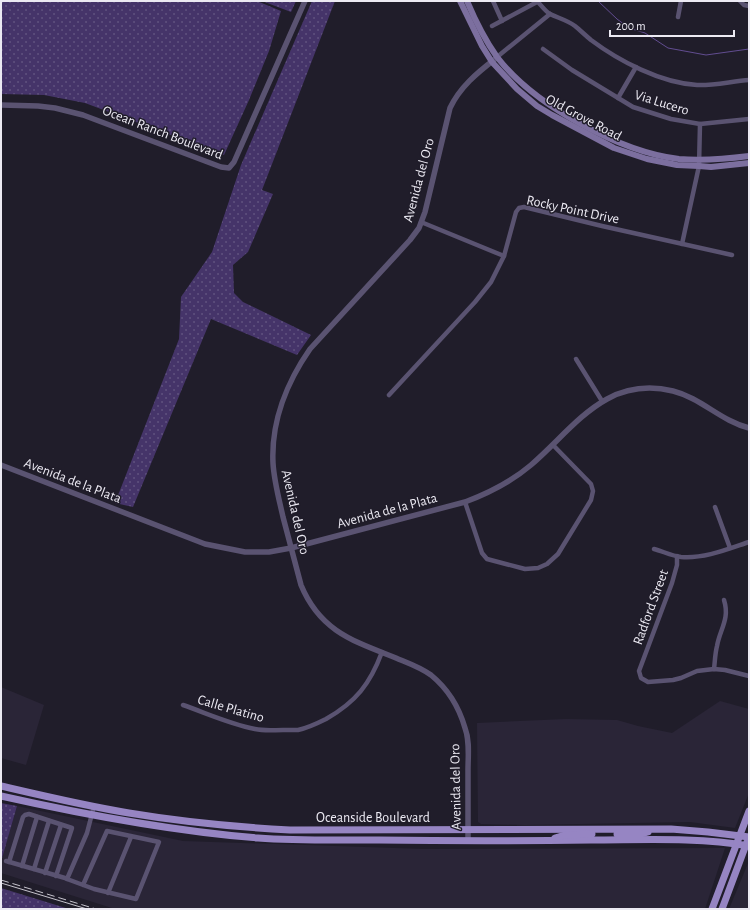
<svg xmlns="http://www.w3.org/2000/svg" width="750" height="910" font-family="'Alegreya Sans',sans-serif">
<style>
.built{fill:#2a2537}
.grass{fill:url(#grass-dots)}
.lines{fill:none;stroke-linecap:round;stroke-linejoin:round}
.stream{stroke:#624d91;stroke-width:1}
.minor{stroke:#5a5371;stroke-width:4.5}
.tertiary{stroke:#5a5371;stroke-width:5.5}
.secondary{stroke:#7c6f9f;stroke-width:6}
.primary{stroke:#9685c3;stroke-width:7}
.tram{stroke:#c5c3cc;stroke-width:1}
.rail{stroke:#c5c3cc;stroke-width:1;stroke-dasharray:8 4;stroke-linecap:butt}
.labels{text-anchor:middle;stroke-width:3;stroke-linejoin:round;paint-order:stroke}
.street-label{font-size:14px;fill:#eceaf3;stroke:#201d2a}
</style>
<defs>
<pattern id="grass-dots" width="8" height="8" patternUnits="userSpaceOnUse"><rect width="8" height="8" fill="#453469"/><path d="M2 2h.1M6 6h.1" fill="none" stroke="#60527f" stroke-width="1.8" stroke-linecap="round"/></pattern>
</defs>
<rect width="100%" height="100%" fill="#201d2a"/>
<g class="built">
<path d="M 1,687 L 44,705 L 26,765 L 1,758 Z"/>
<path d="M 720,701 L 749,709 L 749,793 L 735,828 L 690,822 L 525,825 L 481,824 L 478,822 L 477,723 L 566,719 L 617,720 L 638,726 L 672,733 Z"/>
<path d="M 17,806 L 183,841 L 424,849 L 725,848 L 705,909 L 115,909 L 1,873 L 1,862 Z"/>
<path d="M 749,861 L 749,909 L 729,909 Z"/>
</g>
<g class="grass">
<path d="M 1,1 L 257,1 L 281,11 L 269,51 L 249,100 L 224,155 L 85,103 L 44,95 L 1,94 Z"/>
<path d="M 262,1 L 296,1 L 291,12 Z"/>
<path d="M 312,1 L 335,1 L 262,190 L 273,194 L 248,252 L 233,265 L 234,293 L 243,302 L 311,335 L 297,355 L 211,319 L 133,507 L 115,503 L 179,339 L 181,297 L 212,252 L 241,165 Z"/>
<path d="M 1,803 L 17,806 L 1,862 Z"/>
<path d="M 1,888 L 69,909 L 1,909 Z"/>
</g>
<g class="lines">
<path class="stream" d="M 598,1 L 617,19 L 629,28 L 645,33 L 668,48 L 706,55 L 749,49"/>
<g class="minor">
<path d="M 493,1 L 502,21"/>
<path d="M 537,1 C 541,5 545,11 550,14 C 558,18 567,20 575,26 C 580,30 585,35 591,40 C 619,61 661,83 697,85 C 712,86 733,81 749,80"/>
<path d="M 740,1 L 744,5 L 749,6"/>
<path d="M 678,17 L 681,1"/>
<path d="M 492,26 L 537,2"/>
<path d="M 543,49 L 572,70 L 633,107 L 671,119 L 700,124 L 749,119"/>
<path d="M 497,57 L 550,14"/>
<path d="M 618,98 L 636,67"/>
<path d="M 421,222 L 504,256"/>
<path d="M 682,244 L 699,166 L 700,124"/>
<path d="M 576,359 L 602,401"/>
<path d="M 389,395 L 475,302 L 491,282 L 504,256 L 516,212 L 519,208 L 524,207 L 602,226 L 732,255"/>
<path d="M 465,502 L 482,553 L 487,559 L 525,569 L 538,568 L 547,564 L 558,554 L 591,500 L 593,491 L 591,484 L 553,445"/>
<path d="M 715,507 L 730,548"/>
<path d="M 654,549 C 662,551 672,556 681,557 C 704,559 728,549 749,542"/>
<path d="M 677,556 L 677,565 L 672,583 L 639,671 L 641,678 L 648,682 L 673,680 L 681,678 L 697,671 L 714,669 L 725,670 L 749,676"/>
<path d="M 714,669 C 715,661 715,654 717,646 C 720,629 730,619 724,600"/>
<path d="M 183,705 C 206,713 230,724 255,729 C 264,731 273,730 283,730 C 288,730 293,730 298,730 C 308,728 318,723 326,719 C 356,702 370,684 382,652"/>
<path d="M 6,861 L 65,878 L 67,879 L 94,889 L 136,899 L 159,842 L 107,831 L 83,885"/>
<path d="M 9,862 L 23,817 L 25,815 L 29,814 L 72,828 L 56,876"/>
<path d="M 22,866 L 37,817"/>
<path d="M 34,869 L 49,821"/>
<path d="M 45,873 L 61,825"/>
<path d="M 67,879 L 87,833 L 94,806"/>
<path d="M 108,893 L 131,837"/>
</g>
<g class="tertiary">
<path d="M 1,105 L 38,106 L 55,108 L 83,115 L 221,167 L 229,168 L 234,162 L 305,1"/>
<path d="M 1,465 L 205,544 L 245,552 L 269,552 L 291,548 L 465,502 C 489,493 511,482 531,465 C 575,427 606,375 673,391 C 701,398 721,421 749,428"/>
<path d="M 468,840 C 468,816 468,793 468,770 C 468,756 470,741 465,728 C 459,707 448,689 431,675 C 420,667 408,663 396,658 C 353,641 320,631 301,585 C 295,562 289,540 283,517 C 279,499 274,481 273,463 C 271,422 287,382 310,349 L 410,240 L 419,228 L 425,212 L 450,108 C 460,87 477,73 495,59"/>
</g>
<g class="secondary">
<path d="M 460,1 L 482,46 L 492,62 L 517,89 L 537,106 L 552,115 L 614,148 L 647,159 L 677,165 L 699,166 L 711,167 L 749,163"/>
<path d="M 467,1 C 475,20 485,40 497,57 C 534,105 620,152 679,159 C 703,161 726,159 749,156"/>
</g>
<g class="primary">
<path d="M 1,786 C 44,796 86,806 129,813 C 183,822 236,827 290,830 L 671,829 L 708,832 L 749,837"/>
<path d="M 1,796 C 86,815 171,831 258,838 C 298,841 339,840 379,840 C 450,841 520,841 591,840 C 643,840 697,837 749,846"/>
<path d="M 617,834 L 641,834 L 648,832"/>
<path d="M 555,838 L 565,835 L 592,834"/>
<path d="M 712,909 L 749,811"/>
<path d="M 722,909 L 747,842"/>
</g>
<path class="tram" d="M 1,883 L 87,909"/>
<path class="rail" d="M 1,880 L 96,909"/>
</g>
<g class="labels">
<g class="street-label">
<text transform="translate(662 102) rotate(17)" y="5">Via Lucero</text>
<text transform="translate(584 117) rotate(28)" y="5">Old Grove Road</text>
<text transform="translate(163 132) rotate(21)" y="5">Ocean Ranch Boulevard</text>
<text transform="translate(418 180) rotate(-75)" y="5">Avenida del Oro</text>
<text transform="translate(573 209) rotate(12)" y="5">Rocky Point Drive</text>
<text transform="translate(73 480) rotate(21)" y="5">Avenida de la Plata</text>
<text transform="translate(387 510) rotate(-15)" y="5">Avenida de la Plata</text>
<text transform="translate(296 512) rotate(77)" y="5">Avenida del Oro</text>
<text transform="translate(650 607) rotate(-70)" y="5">Radford Street</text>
<text transform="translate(231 708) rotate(16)" y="5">Calle Platino</text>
<text transform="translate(455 787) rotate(-91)" y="5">Avenida del Oro</text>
<text x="373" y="822">Oceanside Boulevard</text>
</g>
</g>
<rect width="750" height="910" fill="none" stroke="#eceaf3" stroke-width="4"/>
<path d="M610 30v6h124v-6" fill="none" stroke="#eceaf3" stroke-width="2"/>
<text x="616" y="30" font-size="12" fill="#eceaf3" stroke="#201d2a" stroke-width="3" paint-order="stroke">200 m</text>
</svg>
